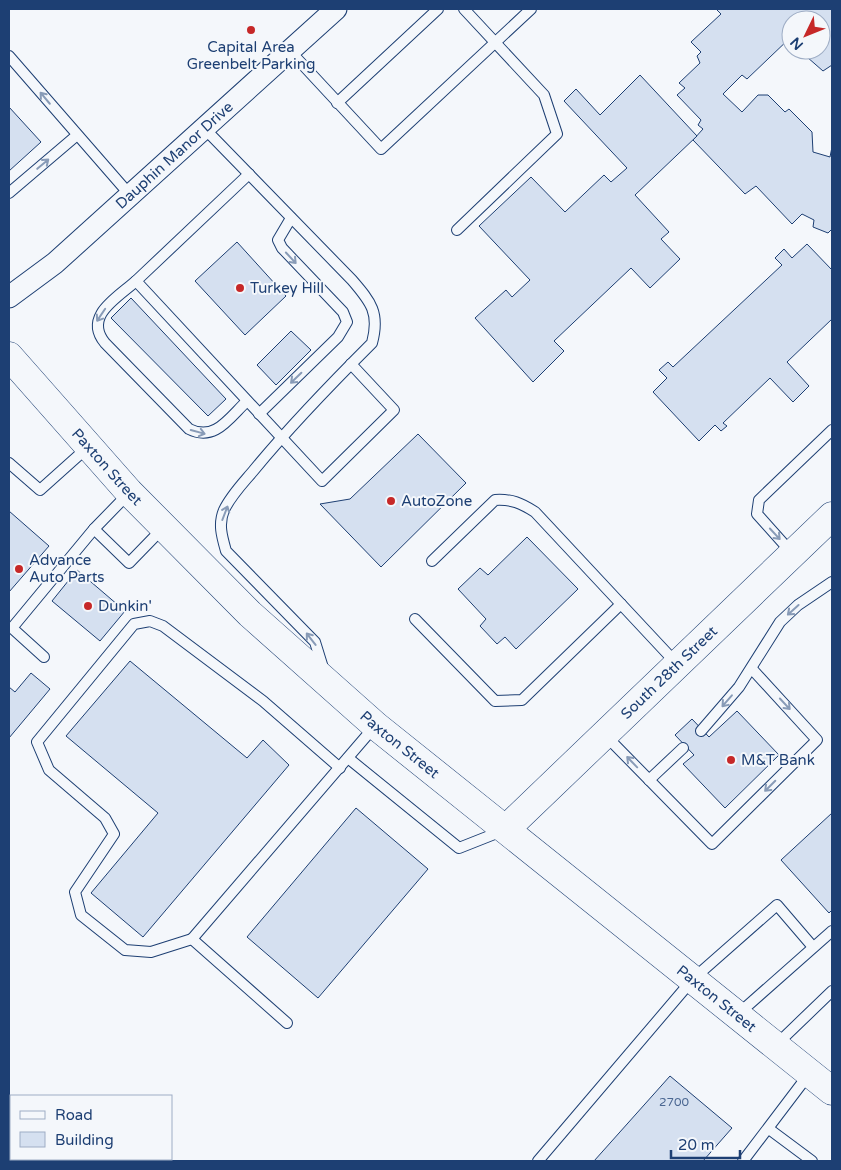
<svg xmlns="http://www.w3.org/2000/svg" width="841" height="1170" font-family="'Varela Round',sans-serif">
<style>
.building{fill:#d5e0f0;stroke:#1d3f73}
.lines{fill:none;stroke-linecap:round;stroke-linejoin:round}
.service-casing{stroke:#1d3f73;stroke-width:12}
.minor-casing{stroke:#1d3f73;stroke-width:23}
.secondary-casing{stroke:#1d3f73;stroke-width:29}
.primary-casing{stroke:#1d3f73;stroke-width:29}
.service{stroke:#f4f7fb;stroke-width:10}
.minor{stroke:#f4f7fb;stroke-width:21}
.secondary{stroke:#f4f7fb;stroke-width:28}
.primary{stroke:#f4f7fb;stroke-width:28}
.oneway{stroke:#889bb7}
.poi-dot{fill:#c62828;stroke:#f4f7fb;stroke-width:2}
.labels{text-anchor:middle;stroke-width:4;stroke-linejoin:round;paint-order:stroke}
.number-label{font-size:12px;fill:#4b6792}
.poi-label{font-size:15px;fill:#1d3f73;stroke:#f4f7fb;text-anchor:start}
.street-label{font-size:15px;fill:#1d3f73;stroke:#f4f7fb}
</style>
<rect width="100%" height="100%" fill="#f4f7fb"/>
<g class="building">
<path d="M 716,9 L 832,9 L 832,65 L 823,71 L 799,50 L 821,50 L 821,20 L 791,20 L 791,37 L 747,79 L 742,75 L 723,94 L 742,112 L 758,95 L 768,95 L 785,112 L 789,109 L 812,132 L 813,152 L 830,157 L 832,147 L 832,229 L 828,233 L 813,227 L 814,220 L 802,214 L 792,224 L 756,186 L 745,194 L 693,140 L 703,129 L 698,125 L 701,120 L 677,95 L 685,88 L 679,83 L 700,63 L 697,56 L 701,52 L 691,42 L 721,14 Z"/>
<path d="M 640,75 L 697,136 L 635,195 L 669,232 L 661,239 L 680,259 L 650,288 L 631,268 L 554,341 L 564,351 L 533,382 L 475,318 L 506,290 L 512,297 L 530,280 L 479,226 L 531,177 L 565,212 L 604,175 L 611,182 L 627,168 L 564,101 L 576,89 L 600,115 Z"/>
<path d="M 9,107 L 41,142 L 9,171 Z"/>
<path d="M 237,242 L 286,296 L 245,335 L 195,281 Z"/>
<path d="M 807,244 L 832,270 L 832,319 L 787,362 L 809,386 L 793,402 L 770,378 L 723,423 L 727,426 L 721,431 L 715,425 L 699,441 L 653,392 L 667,378 L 659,370 L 668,362 L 673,367 L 782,265 L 775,258 L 784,249 L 792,258 Z"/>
<path d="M 131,298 L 226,399 L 208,416 L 111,318 Z"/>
<path d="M 291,331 L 311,350 L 276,385 L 257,365 Z"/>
<path d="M 418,434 L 466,483 L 381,567 L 320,504 L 350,499 Z"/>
<path d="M 9,511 L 49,546 L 9,592 Z"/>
<path d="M 527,537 L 578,589 L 516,649 L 505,637 L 497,644 L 480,626 L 486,619 L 458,589 L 480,568 L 488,575 Z"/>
<path d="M 77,570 L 125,611 L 100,641 L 52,601 Z"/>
<path d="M 130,661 L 247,758 L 263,740 L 289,765 L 143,937 L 91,893 L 158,813 L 66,736 Z"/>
<path d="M 31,673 L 50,689 L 9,738 L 9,687 L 15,692 Z"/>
<path d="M 737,711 L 779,755 L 725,808 L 683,764 L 694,755 L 675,735 L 692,719 L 709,737 Z"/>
<path d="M 356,808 L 428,869 L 318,998 L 247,937 Z"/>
<path d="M 832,813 L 832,910 L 829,913 L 781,860 Z"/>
<path d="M 670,1076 L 732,1128 L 703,1161 L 594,1161 Z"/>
</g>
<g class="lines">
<g class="service-casing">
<g id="service">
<path d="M 289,50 L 381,149 L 531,9"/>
<path d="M 9,56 L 130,195"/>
<path d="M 337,103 L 438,9"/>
<path d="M 203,127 L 352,280 C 371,302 380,313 372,343 C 331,384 291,425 254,470 C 244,482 231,495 224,510 C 218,524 222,537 226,551 L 315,642 L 324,671"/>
<path d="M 249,174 L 136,281 L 322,481 L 394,410 L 351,364"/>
<path d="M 9,193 L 76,136"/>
<path d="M 457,230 L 557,134 L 544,95 L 464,9"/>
<path d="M 136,281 C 117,298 83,316 105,343 L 189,429 C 215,442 229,418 247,401"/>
<path d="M 259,414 L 338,337 L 347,322 L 343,312 L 282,248 L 278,240 L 291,218"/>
<path d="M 9,463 L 40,490 L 88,447"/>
<path d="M 129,493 L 94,529 L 129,563 L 163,528"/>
<path d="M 791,552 L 757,514 L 759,500 L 832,430"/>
<path d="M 432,561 L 495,500 C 512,499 521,503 535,512 L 677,664"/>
<path d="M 415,619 L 495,701 L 522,700 L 621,604"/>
<path d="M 44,657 L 12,628 L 94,529"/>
<path d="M 701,731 L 739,687 L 780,622 L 798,605 L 832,582"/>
<path d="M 606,736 L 712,844 L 817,740 L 752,669"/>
<path d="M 348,758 L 459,848 L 502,831"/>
<path d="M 649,780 L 683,748"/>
<path d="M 192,939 L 151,952 L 125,950 L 81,915 L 75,892 L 114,834 L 105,818 L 49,770 L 37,742 L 134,624 L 150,621 L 163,626 L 263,701 L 340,768"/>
<path d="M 737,1015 L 832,931"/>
<path d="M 287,1023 L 192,939 L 375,726"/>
<path d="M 776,1045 L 832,991"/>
<path d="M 769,1129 L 812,1161"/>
<path d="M 538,1161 L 693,979 L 777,905 L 813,947"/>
<path d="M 743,1161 L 809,1074"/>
</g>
</g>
<g class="minor-casing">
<g id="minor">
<path id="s1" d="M 9,297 L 55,263 L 336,9"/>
</g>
</g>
<g class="secondary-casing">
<g id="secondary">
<path id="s2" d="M 506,829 L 832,516"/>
</g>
</g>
<g class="primary-casing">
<g id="primary">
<path id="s3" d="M 9,356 L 129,492 L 250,614 L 376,726 L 832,1091"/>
</g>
</g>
<use href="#service" class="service"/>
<use href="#minor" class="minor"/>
<use href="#secondary" class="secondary"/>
<use href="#primary" class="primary"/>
</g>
<defs><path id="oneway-shaft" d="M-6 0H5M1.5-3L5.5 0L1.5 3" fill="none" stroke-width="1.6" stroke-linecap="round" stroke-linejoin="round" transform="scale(1.25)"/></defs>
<g class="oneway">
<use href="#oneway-shaft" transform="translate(45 98) rotate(-130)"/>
<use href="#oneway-shaft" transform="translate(43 164) rotate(-40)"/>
<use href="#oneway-shaft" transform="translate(291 258) rotate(47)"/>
<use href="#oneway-shaft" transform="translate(101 315) rotate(124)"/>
<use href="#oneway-shaft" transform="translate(296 378) rotate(136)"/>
<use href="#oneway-shaft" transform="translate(198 432) rotate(15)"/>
<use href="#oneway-shaft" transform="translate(225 513) rotate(-69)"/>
<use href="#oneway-shaft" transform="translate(775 534) rotate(47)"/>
<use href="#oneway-shaft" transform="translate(793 610) rotate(138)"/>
<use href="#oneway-shaft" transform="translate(311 639) rotate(-128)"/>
<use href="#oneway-shaft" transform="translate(727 701) rotate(131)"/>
<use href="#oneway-shaft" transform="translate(785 704) rotate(47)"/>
<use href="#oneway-shaft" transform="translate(632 762) rotate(-134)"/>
<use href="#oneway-shaft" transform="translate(770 786) rotate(135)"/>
</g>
<g class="poi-dot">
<circle cx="251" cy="30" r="5"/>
<circle cx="240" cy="288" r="5"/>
<circle cx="391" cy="501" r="5"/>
<circle cx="19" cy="569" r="5"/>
<circle cx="88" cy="606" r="5"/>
<circle cx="731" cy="760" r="5"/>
</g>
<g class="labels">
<g class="number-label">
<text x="674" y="1106">2700</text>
</g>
<g class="poi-label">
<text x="251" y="52" text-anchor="middle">Capital Area<tspan x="251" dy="17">Greenbelt Parking</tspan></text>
<text x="250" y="293">Turkey Hill</text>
<text x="401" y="506">AutoZone</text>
<text x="29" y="565">Advance<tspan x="29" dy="17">Auto Parts</tspan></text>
<text x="98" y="611">Dunkin'</text>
<text x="741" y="765">M&amp;T Bank</text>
</g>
<g class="street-label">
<text dy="5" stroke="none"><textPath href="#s1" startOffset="218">Dauphin Manor Drive</textPath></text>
<text dy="5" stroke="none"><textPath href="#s3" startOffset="148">Paxton Street</textPath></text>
<text dy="5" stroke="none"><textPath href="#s2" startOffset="226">South 28th Street</textPath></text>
<text dy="5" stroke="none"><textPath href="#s3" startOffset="552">Paxton Street</textPath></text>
<text dy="5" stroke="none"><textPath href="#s3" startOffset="958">Paxton Street</textPath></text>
</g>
</g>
<rect width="841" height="1170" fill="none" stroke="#1d3f73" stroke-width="20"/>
<rect x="10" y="1095" width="162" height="65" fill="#f4f7fb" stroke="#9eadc5"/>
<rect x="20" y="1111" width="25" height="8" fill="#f4f7fb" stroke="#9eadc5"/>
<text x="55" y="1120" font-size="15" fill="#1d3f73">Road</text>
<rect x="20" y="1132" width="25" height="15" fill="#d5e0f0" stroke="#9eadc5"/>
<text x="55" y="1145" font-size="15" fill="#1d3f73">Building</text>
<g transform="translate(806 35) rotate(227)"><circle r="24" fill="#f4f7fb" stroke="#9eadc5"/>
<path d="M0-4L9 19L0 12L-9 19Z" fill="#c62828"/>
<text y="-8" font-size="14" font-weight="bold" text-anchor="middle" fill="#1d3f73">N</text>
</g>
<path d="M671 1150v8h69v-8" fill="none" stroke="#1d3f73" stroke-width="2.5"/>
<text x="678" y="1150" font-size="15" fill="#1d3f73" stroke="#f4f7fb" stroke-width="4" paint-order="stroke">20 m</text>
</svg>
